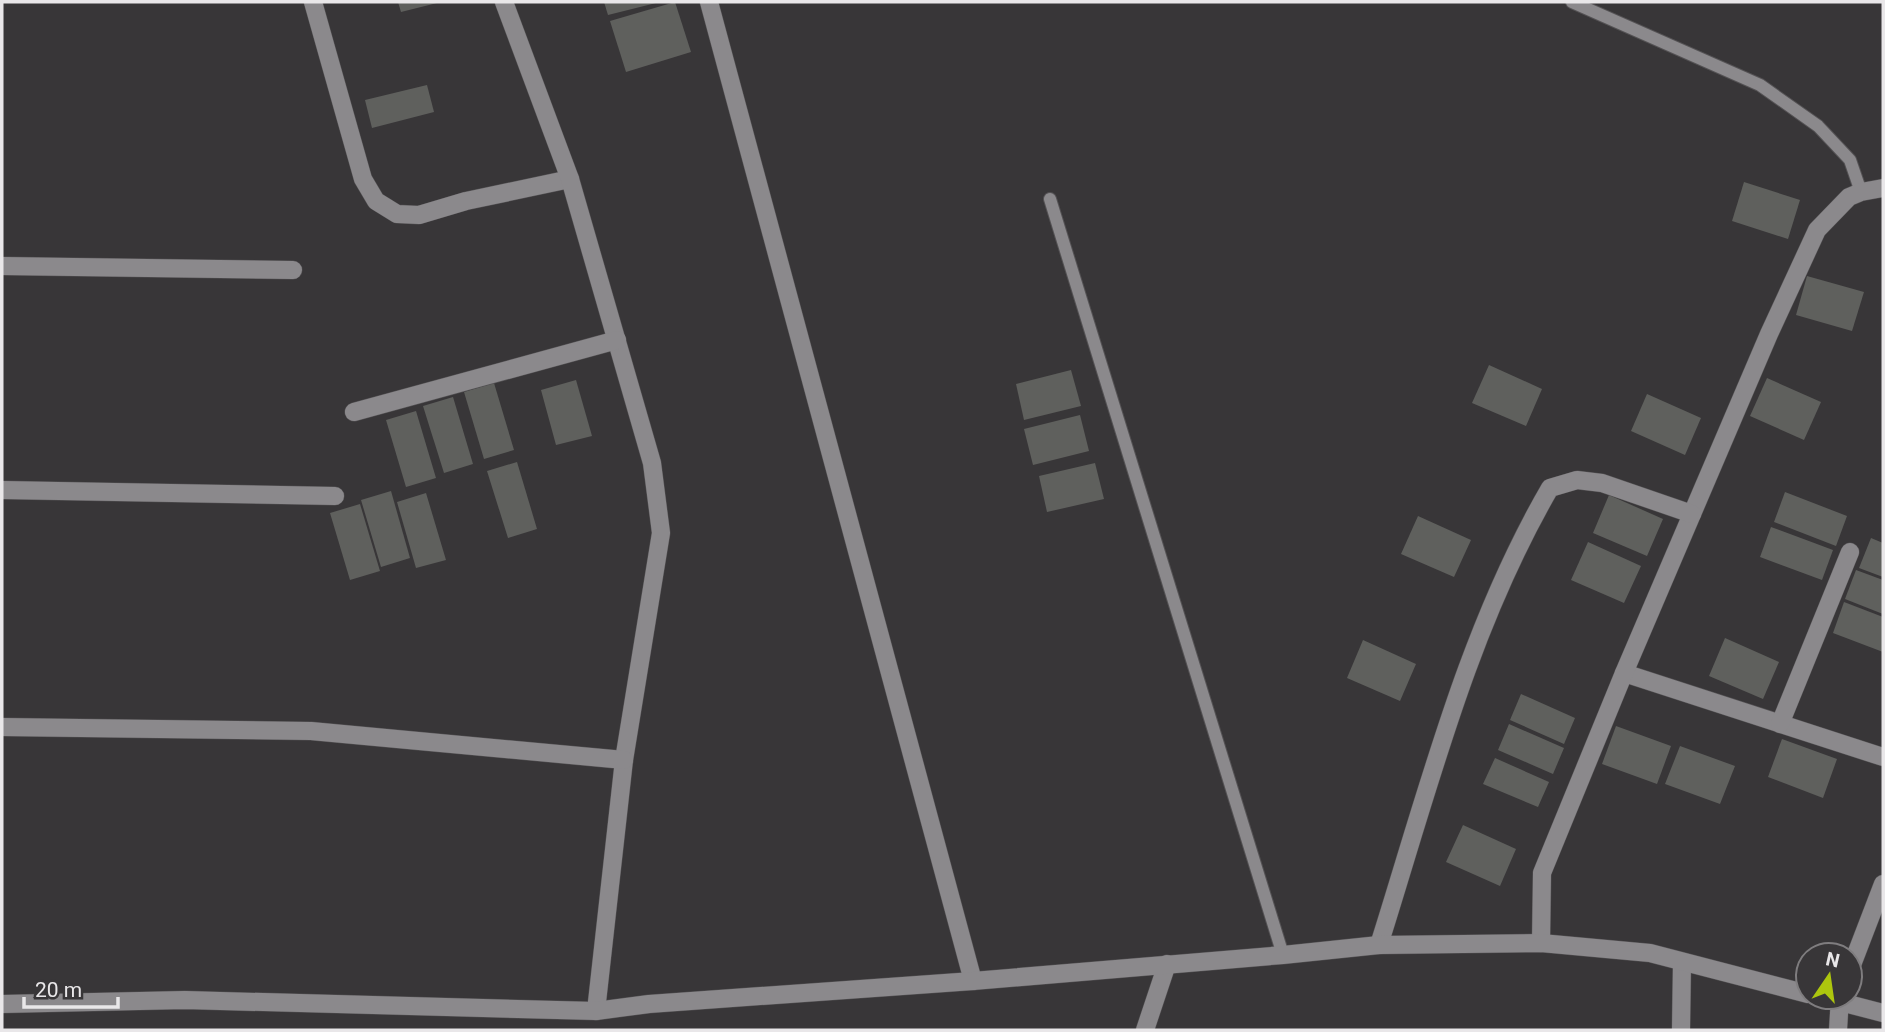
<svg xmlns="http://www.w3.org/2000/svg" width="1885" height="1032" font-family="Roboto,sans-serif">
<style>
.building{fill:#5f605d}
.lines{fill:none;stroke-linecap:round;stroke-linejoin:round}
.lane-casing{stroke:#545254;stroke-width:14}
.street-casing{stroke:#545254;stroke-width:19}
.secondary-casing{stroke:#545254;stroke-width:19}
.lane{stroke:#8b898c;stroke-width:12}
.street{stroke:#8b898c;stroke-width:18}
.secondary{stroke:#8b898c;stroke-width:18}
</style>
<rect width="100%" height="100%" fill="#383638"/>
<g class="building">
<path d="M 398,2 L 437,2 L 437,3 L 401,12 Z"/>
<path d="M 604,2 L 656,2 L 656,3 L 608,15 Z"/>
<path d="M 675,2 L 691,52 L 626,72 L 610,21 Z"/>
<path d="M 427,85 L 434,112 L 372,128 L 365,100 Z"/>
<path d="M 1744,182 L 1800,200 L 1788,239 L 1732,221 Z"/>
<path d="M 1807,276 L 1864,292 L 1852,331 L 1796,315 Z"/>
<path d="M 1489,365 L 1542,389 L 1526,426 L 1472,403 Z"/>
<path d="M 1071,370 L 1081,406 L 1024,420 L 1016,384 Z"/>
<path d="M 1767,378 L 1821,402 L 1804,440 L 1750,416 Z"/>
<path d="M 576,380 L 592,436 L 556,445 L 541,390 Z"/>
<path d="M 494,383 L 514,450 L 484,459 L 464,392 Z"/>
<path d="M 1647,394 L 1701,418 L 1685,455 L 1631,431 Z"/>
<path d="M 453,397 L 473,464 L 444,473 L 423,406 Z"/>
<path d="M 416,411 L 436,478 L 406,487 L 386,420 Z"/>
<path d="M 1080,415 L 1089,451 L 1033,465 L 1024,429 Z"/>
<path d="M 517,462 L 537,529 L 508,538 L 487,471 Z"/>
<path d="M 1095,463 L 1104,499 L 1047,512 L 1039,476 Z"/>
<path d="M 391,491 L 410,558 L 381,567 L 361,500 Z"/>
<path d="M 1785,492 L 1847,516 L 1836,546 L 1774,522 Z"/>
<path d="M 426,493 L 446,560 L 416,568 L 397,502 Z"/>
<path d="M 1609,495 L 1663,519 L 1647,556 L 1593,533 Z"/>
<path d="M 360,504 L 380,571 L 350,580 L 330,513 Z"/>
<path d="M 1418,516 L 1471,540 L 1454,577 L 1401,554 Z"/>
<path d="M 1771,527 L 1833,550 L 1822,580 L 1760,557 Z"/>
<path d="M 1871,538 L 1883,543 L 1883,577 L 1859,568 Z"/>
<path d="M 1588,542 L 1641,566 L 1624,603 L 1571,580 Z"/>
<path d="M 1856,570 L 1883,580 L 1883,614 L 1845,599 Z"/>
<path d="M 1844,602 L 1883,617 L 1883,652 L 1833,633 Z"/>
<path d="M 1725,638 L 1779,662 L 1763,699 L 1709,676 Z"/>
<path d="M 1363,640 L 1416,664 L 1400,701 L 1347,678 Z"/>
<path d="M 1521,694 L 1575,718 L 1564,744 L 1510,720 Z"/>
<path d="M 1509,724 L 1564,748 L 1553,774 L 1498,750 Z"/>
<path d="M 1616,726 L 1671,746 L 1657,784 L 1602,764 Z"/>
<path d="M 1782,739 L 1837,759 L 1823,798 L 1768,777 Z"/>
<path d="M 1680,746 L 1735,766 L 1720,804 L 1665,784 Z"/>
<path d="M 1495,758 L 1549,782 L 1538,807 L 1483,784 Z"/>
<path d="M 1463,825 L 1516,849 L 1500,886 L 1446,862 Z"/>
</g>
<g class="lines">
<g class="lane-casing">
<g id="lane">
<path d="M 1572,2 L 1760,85 L 1818,126 L 1850,160 L 1861,192"/>
<path d="M 1050,199 L 1283,955"/>
</g>
</g>
<g class="street-casing">
<g id="street">
<path d="M 313,2 L 363,179 L 376,201 L 397,214 L 419,215 L 466,201 L 570,179"/>
<path d="M 504,2 L 570,179 L 652,463 L 661,533 L 624,760 L 596,1011"/>
<path d="M 709,2 L 973,981"/>
<path d="M 2,266 L 293,270"/>
<path d="M 354,412 L 617,340"/>
<path d="M 2,490 L 335,496"/>
<path d="M 1624,673 L 1883,757"/>
<path d="M 1780,724 L 1850,552"/>
<path d="M 2,727 L 311,731 L 624,760"/>
<path d="M 1541,943 L 1542,873 L 1624,673 L 1769,334 L 1817,230 L 1849,197 L 1861,192 L 1883,188"/>
<path d="M 1379,945 C 1428,790 1468,629 1550,488 L 1577,480 L 1602,483 L 1692,514"/>
<path d="M 1850,970 L 1883,884"/>
<path d="M 1145,1030 L 1167,964"/>
<path d="M 1681,1030 L 1682,962"/>
<path d="M 1838,1030 L 1840,997"/>
</g>
</g>
<g class="secondary-casing">
<g id="secondary">
<path d="M 1821,997 L 1883,1013"/>
<path d="M 2,1004 L 185,1000 L 596,1011 L 649,1004 L 973,981 L 1283,955 L 1379,945 L 1541,943 L 1650,953 L 1808,994"/>
</g>
</g>
<use href="#lane" class="lane"/>
<use href="#street" class="street"/>
<use href="#secondary" class="secondary"/>
</g>
<rect width="1885" height="1032" fill="none" stroke="#e9e7e9" stroke-width="7"/>
<g transform="translate(1829 976) rotate(13)"><circle r="33" fill="#383638" stroke="#7f7d7f" stroke-width="2"/>
<path d="M0-5L12 26L0 18L-12 26Z" fill="#adc60e"/>
<text y="-10" font-size="19" font-weight="bold" text-anchor="middle" fill="#e9e7e9">N</text>
</g>
<path d="M24 997v10h94v-10" fill="none" stroke="#e9e7e9" stroke-width="3.5"/>
<text x="35" y="997" font-size="21" fill="#e9e7e9" stroke="#383638" stroke-width="5" paint-order="stroke">20 m</text>
</svg>
